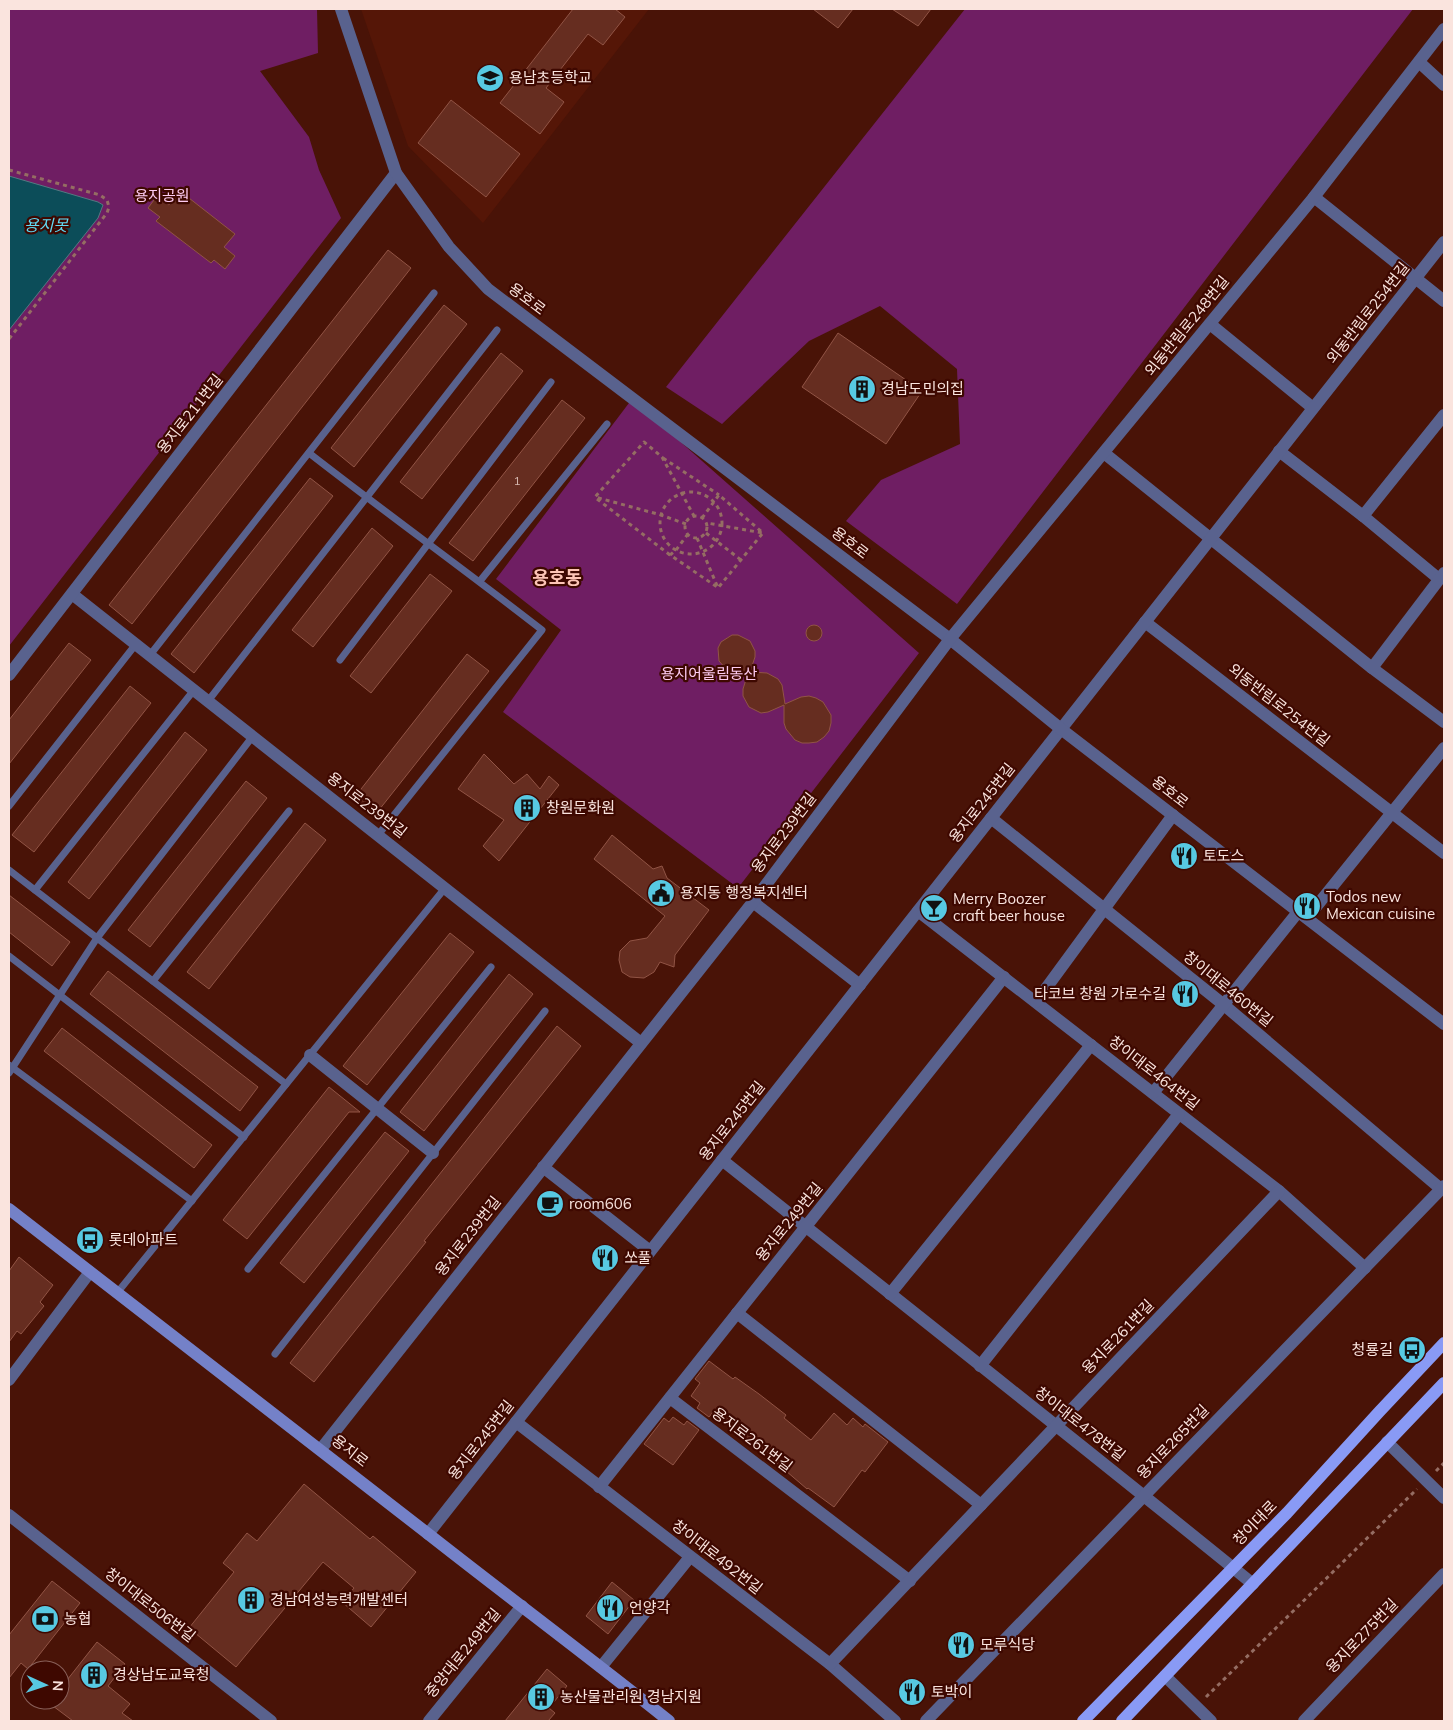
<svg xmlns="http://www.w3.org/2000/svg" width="1453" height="1730" font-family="Mulish,'Noto Sans KR',sans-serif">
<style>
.built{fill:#551607}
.green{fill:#6f1e63}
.water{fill:#0c4d59;stroke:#537a81}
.building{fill:#662d20;stroke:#915445}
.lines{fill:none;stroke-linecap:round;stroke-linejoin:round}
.path{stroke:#956d63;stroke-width:3;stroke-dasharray:4 4;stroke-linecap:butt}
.service{stroke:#59628e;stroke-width:7}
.minor{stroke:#59628e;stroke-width:12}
.tertiary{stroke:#59628e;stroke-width:12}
.secondary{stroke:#7481c8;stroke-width:12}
.primary{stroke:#899af5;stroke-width:12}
.labels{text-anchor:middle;stroke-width:4.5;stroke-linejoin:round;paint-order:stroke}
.number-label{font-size:12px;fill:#d5b6ae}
.poi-label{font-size:15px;fill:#fae4de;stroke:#3e0800;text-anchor:start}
.park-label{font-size:15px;fill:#fdcbf1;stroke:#3e0800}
.street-label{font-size:15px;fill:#fae4de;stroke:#3e0800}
.water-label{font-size:16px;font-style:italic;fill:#61daf4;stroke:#3e0800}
.quarter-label{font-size:18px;font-weight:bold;fill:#fdc4b6;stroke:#3e0800}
</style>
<rect width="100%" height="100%" fill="#491307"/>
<path class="built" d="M 361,9 L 649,9 L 483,223 L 408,146 Z"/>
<g class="green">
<path d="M 9,9 L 317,9 L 318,53 L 260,71 L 309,137 L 319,170 L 341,218 L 9,646 Z"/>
<path d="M 965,9 L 1413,9 L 957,604 L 846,521 L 881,480 L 960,444 L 957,369 L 880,306 L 809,341 L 722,424 L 666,387 Z"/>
<path d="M 632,399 L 919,653 L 738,888 L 503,712 L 561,630 L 496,579 Z"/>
</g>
<path class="water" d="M 9,176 L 98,202 L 103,205 L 98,218 L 9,330 Z"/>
<g class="building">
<path d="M 573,9 L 615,9 L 625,17 L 603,45 L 588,34 L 546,88 L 564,102 L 540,134 L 500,103 Z"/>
<path d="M 813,9 L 853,9 L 838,28 Z"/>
<path d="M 892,9 L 931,9 L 918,26 Z"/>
<path d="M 451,100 L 520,154 L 486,197 L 418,143 Z"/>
<path d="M 180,191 L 235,234 L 224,247 L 235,256 L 225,269 L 214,260 L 211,263 L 156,221 L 160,217 L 148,208 L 157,196 L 169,205 Z"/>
<path d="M 388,250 L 411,268 L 132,624 L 109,605 Z"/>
<path d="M 444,305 L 467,324 L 354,467 L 331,448 Z"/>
<path d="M 838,333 L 922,391 L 886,444 L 802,387 Z"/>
<path d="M 501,353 L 523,371 L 422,499 L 400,482 Z"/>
<path d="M 562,400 L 585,418 L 473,561 L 449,543 Z"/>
<path d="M 310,478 L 333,496 L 194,673 L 171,654 Z"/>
<path d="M 372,528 L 393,546 L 313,647 L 292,630 Z"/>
<path d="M 430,574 L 452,591 L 371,693 L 350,676 Z"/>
<circle cx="814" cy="633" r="8"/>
<path d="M 732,635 L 738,635 L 750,641 L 755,651 L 755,657 L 750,672 L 767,673 L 778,679 L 782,685 L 785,704 L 801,697 L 809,696 L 816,698 L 823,702 L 831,715 L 831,723 L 829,731 L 824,737 L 817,742 L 809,743 L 802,743 L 795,740 L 786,729 L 784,723 L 784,705 L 768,712 L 761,713 L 749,707 L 743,696 L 743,689 L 748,673 L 732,672 L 727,670 L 719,661 L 718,648 L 721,642 Z"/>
<path d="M 69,643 L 91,660 L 9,764 L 9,720 Z"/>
<path d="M 467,654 L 489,671 L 375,815 L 354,798 Z"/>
<path d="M 130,686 L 151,703 L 34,852 L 12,835 Z"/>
<path d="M 185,732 L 207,750 L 89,899 L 68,882 Z"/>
<path d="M 484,754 L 514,784 L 527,774 L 540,789 L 549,776 L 559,785 L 499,861 L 483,846 L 504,820 L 458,789 Z"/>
<path d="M 246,781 L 267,798 L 150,947 L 128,930 Z"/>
<path d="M 305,823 L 326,840 L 209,989 L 187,972 Z"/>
<path d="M 612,835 L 653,869 L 662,866 L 667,878 L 709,910 L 675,955 L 674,967 L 660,962 L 654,972 L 644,978 L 630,977 L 622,972 L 619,960 L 620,951 L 630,941 L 647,938 L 665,916 L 594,859 Z"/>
<path d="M 9,895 L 70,942 L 52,966 L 9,932 Z"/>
<path d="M 450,933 L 474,952 L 367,1085 L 343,1066 Z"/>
<path d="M 108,971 L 258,1087 L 240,1111 L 90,994 Z"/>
<path d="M 509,974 L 533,994 L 424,1131 L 400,1112 Z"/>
<path d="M 557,1026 L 581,1046 L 424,1241 L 426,1242 L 314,1382 L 290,1363 Z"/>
<path d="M 62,1028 L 212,1145 L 194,1168 L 44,1051 Z"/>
<path d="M 329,1087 L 360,1112 L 349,1112 L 247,1239 L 223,1220 Z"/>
<path d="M 385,1132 L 409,1151 L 304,1283 L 280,1263 Z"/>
<path d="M 19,1257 L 53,1285 L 40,1302 L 44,1306 L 21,1334 L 17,1331 L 9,1342 L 9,1271 Z"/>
<path d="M 709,1361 L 733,1379 L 735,1377 L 759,1394 L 786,1415 L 784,1418 L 811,1440 L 834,1413 L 847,1425 L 853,1418 L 863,1427 L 865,1424 L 888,1442 L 865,1472 L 862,1470 L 834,1507 L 808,1488 L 807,1489 L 772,1459 L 774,1457 L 713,1412 L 709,1417 L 697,1408 L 700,1403 L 691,1396 L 700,1383 L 695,1379 Z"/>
<path d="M 673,1417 L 684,1425 L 687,1421 L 699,1430 L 673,1465 L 644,1444 L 664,1418 L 669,1422 Z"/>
<path d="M 304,1484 L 370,1539 L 373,1536 L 416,1572 L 371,1627 L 342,1602 L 354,1588 L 323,1562 L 236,1667 L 189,1628 L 234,1572 L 223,1563 L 247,1533 L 257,1541 Z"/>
<path d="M 52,1581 L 80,1603 L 28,1669 L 21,1663 L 9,1678 L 9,1635 Z"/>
<path d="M 612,1582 L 634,1600 L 608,1634 L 586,1616 Z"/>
<path d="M 97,1642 L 125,1664 L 108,1686 L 130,1704 L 122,1713 L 133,1721 L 73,1721 L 45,1700 L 60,1700 L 60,1689 Z"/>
<path d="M 547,1669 L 567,1686 L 549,1708 L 555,1713 L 548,1721 L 505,1721 Z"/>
</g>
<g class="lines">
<g class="path">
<path d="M 9,170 L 100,195 L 107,200 L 109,207 L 107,213 L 9,339"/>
<path d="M 663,458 L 719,495"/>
<circle cx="691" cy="523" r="31"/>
<path d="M 597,499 L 670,555"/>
<circle cx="696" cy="527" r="11"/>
<path d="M 702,518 L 719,495 L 763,533 L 707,523"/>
<path d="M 686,524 L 661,515 L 595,497 L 644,442 L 662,457 L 694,516"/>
<path d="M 706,533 L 741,560"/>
<path d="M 688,534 L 676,550 L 670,555 L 717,587"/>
<path d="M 697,538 L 718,588 L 762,534"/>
<path d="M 1436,1471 L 1444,1463"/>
<path d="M 1206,1697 L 1417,1489"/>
</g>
<g class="service">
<path d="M 309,453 C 386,513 465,570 542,630 L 378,835"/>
<path d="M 480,581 L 607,424"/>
<path d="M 150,655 L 434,293"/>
<path d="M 340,660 L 551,382"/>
<path d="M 208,701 L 497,330"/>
<path d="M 9,806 L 136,644"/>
<path d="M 9,870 L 286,1084"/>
<path d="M 35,890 L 194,690"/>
<path d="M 9,956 L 244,1137"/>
<path d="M 153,981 L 289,811"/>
<path d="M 9,1065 L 192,1201"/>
<path d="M 9,1073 L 97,938 L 253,736"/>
<path d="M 248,1269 L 491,967"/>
<path d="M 117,1293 L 445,888"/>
<path d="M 275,1354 L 545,1011"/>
</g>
<g class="minor">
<path d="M 1419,62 L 1444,85"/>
<path d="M 1314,197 L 1444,301"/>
<path d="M 1210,324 L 1313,408"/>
<path d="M 1279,451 L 1363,516 L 1439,579"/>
<path d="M 1104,453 L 1372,668 L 1444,722"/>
<path d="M 1363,516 L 1444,415"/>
<path d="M 72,594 L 641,1043"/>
<path d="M 1145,622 L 1444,853"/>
<path d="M 1372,668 L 1444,573"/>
<path d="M 9,675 L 396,173"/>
<path d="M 991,818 L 1224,1005 L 1441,1189"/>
<path d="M 753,902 L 860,985"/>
<path d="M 918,911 L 1279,1191 L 1365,1268"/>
<path d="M 1307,918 L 1444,748"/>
<path d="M 1036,1002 L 1173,815"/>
<path d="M 310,1055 L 433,1153"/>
<path d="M 1153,1093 L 1298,912"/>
<path d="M 722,1160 C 899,1301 1077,1441 1253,1584"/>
<path d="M 543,1167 L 650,1251"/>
<path d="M 890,1294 L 1091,1045"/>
<path d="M 737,1313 L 981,1505"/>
<path d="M 980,1366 L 1179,1114"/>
<path d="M 9,1380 L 90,1272"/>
<path d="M 670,1398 L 910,1581"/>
<path d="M 516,1422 L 830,1664 L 895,1721"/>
<path d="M 1387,1442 L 1444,1498"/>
<path d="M 599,1487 L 1004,977"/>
<path d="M 9,1515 L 271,1721"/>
<path d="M 428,1534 L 1444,242"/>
<path d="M 830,1664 L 1279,1191"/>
<path d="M 601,1667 L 690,1557"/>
<path d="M 1165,1676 L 1211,1721"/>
<path d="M 429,1721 L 522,1606"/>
<path d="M 926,1721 L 1444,1186"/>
<path d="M 1304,1721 L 1444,1574"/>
</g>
<g class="tertiary">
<path d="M 341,9 L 396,173 L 449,247 L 488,289 L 950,639 L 1061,729 L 1444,1024"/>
<path d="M 321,1449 L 753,902 L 950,639 L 1314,197 L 1444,29"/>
</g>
<path class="secondary" d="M 9,1209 C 148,1317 288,1424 427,1533 C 507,1596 589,1657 669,1721"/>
<g class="primary">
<path d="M 1083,1721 L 1287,1513 L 1379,1412 L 1444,1343"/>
<path d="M 1122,1721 L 1444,1383"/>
</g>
</g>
<defs>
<g id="school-disc" transform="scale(1.4375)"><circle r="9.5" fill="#57c9e2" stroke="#3e0800"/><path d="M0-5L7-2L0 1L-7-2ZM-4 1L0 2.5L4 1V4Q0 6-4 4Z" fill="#111"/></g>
<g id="building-disc" transform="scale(1.4375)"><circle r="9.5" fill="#57c9e2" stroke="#3e0800"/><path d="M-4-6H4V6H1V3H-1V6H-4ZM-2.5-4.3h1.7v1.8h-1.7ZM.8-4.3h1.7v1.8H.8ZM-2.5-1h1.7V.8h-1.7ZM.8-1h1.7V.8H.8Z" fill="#111"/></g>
<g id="restaurant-disc" transform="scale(1.4375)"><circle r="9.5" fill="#57c9e2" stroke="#3e0800"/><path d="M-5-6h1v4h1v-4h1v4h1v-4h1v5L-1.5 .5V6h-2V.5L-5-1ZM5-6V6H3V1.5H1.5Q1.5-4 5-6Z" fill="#111"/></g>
<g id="civic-disc" transform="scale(1.4375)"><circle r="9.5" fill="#57c9e2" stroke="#3e0800"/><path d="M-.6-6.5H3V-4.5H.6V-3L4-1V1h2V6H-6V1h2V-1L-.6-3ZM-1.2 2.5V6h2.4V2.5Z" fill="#111"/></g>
<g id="bar-disc" transform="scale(1.4375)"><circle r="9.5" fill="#57c9e2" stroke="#3e0800"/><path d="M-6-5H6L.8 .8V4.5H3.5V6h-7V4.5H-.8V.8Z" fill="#111"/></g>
<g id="cafe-disc" transform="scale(1.4375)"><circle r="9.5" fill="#57c9e2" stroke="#3e0800"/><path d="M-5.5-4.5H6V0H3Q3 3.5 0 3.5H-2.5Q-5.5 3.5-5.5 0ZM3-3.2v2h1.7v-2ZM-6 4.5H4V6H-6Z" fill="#111"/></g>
<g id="bus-disc" transform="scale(1.4375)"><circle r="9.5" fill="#57c9e2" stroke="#3e0800"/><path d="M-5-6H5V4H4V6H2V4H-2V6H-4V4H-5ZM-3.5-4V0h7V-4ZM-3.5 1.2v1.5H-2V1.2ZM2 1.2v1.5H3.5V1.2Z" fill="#111"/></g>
<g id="bank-disc" transform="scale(1.4375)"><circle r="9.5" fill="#57c9e2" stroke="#3e0800"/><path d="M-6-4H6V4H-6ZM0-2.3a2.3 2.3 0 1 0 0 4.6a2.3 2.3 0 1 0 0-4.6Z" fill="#111"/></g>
</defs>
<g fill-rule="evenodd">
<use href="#school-disc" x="490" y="78"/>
<use href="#building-disc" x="862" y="389"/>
<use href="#building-disc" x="527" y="808"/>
<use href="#restaurant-disc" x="1184" y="856"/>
<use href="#civic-disc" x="661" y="893"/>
<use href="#restaurant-disc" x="1307" y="906"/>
<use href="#bar-disc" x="934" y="908"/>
<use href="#restaurant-disc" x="1185" y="994"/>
<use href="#cafe-disc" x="550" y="1204"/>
<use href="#bus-disc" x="90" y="1240"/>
<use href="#restaurant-disc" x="605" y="1258"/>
<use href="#bus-disc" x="1412" y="1350"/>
<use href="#building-disc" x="251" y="1600"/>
<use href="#restaurant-disc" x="610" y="1608"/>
<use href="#bank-disc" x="45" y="1619"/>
<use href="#restaurant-disc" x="961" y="1645"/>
<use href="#building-disc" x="94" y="1675"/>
<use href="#restaurant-disc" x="912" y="1692"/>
<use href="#building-disc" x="541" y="1697"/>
</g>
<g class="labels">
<g class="number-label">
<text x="517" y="485">1</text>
</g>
<g class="poi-label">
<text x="509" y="83">용남초등학교</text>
<text x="881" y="394">경남도민의집</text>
<text x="546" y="813">창원문화원</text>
<text x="1203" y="861">토도스</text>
<text x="680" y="898">용지동 행정복지센터</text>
<text x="1326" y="902">Todos new<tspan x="1326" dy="17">Mexican cuisine</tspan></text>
<text x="953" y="904">Merry Boozer<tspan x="953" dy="17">craft beer house</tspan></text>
<text x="1166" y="999" text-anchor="end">타코브 창원 가로수길</text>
<text x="569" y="1209">room606</text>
<text x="109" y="1245">롯데아파트</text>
<text x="624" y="1263">쏘풀</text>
<text x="1393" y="1355" text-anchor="end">청룡길</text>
<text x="270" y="1605">경남여성능력개발센터</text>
<text x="629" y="1613">언양각</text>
<text x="64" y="1624">농협</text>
<text x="980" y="1650">모루식당</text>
<text x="113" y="1680">경상남도교육청</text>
<text x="931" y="1697">토박이</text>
<text x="560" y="1702">농산물관리원 경남지원</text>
</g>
<g class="park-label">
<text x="162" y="201">용지공원</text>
<text x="709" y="679">용지어울림동산</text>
</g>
<g class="street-label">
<text transform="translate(527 299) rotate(37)" y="5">용호로</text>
<text transform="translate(1368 313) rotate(-52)" y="5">외동반림로254번길</text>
<text transform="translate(1187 326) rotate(-51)" y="5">외동반림로248번길</text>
<text transform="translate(190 414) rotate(-52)" y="5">용지로211번길</text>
<text transform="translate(850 543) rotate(37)" y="5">용호로</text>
<text transform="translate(1279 705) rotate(38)" y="5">외동반림로254번길</text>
<text transform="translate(1170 792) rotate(38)" y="5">용호로</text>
<text transform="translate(982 803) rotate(-52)" y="5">용지로245번길</text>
<text transform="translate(367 805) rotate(38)" y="5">용지로239번길</text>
<text transform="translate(784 833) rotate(-53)" y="5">용지로239번길</text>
<text transform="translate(1228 989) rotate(39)" y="5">창이대로460번길</text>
<text transform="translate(1154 1073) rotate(38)" y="5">창이대로464번길</text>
<text transform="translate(732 1121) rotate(-52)" y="5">용지로245번길</text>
<text transform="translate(789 1222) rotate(-51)" y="5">용지로249번길</text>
<text transform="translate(468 1236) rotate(-52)" y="5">용지로239번길</text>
<text transform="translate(1118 1337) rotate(-46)" y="5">용지로261번길</text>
<text transform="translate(1080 1424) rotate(38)" y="5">창이대로478번길</text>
<text transform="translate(481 1440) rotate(-52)" y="5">용지로245번길</text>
<text transform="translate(752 1440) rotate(37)" y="5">용지로261번길</text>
<text transform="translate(1173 1442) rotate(-46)" y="5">용지로265번길</text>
<text transform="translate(350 1451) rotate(38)" y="5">용지로</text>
<text transform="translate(1255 1523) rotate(-46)" y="5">창이대로</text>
<text transform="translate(717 1557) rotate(38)" y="5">창이대로492번길</text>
<text transform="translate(150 1605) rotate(38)" y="5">창이대로506번길</text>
<text transform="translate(1362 1636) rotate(-46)" y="5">용지로275번길</text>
<text transform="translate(463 1653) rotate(-51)" y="5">중앙대로249번길</text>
</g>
<g class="water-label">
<text x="46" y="231">용지못</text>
</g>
<g class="quarter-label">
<text x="557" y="584">용호동</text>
</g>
</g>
<rect width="1453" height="1730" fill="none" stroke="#fae4de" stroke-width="20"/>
<g transform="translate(45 1685) rotate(93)"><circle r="24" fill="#3e0800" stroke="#896059"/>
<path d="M0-4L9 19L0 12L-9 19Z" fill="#57c9e2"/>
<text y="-8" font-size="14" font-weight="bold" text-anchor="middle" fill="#fae4de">N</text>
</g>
</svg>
